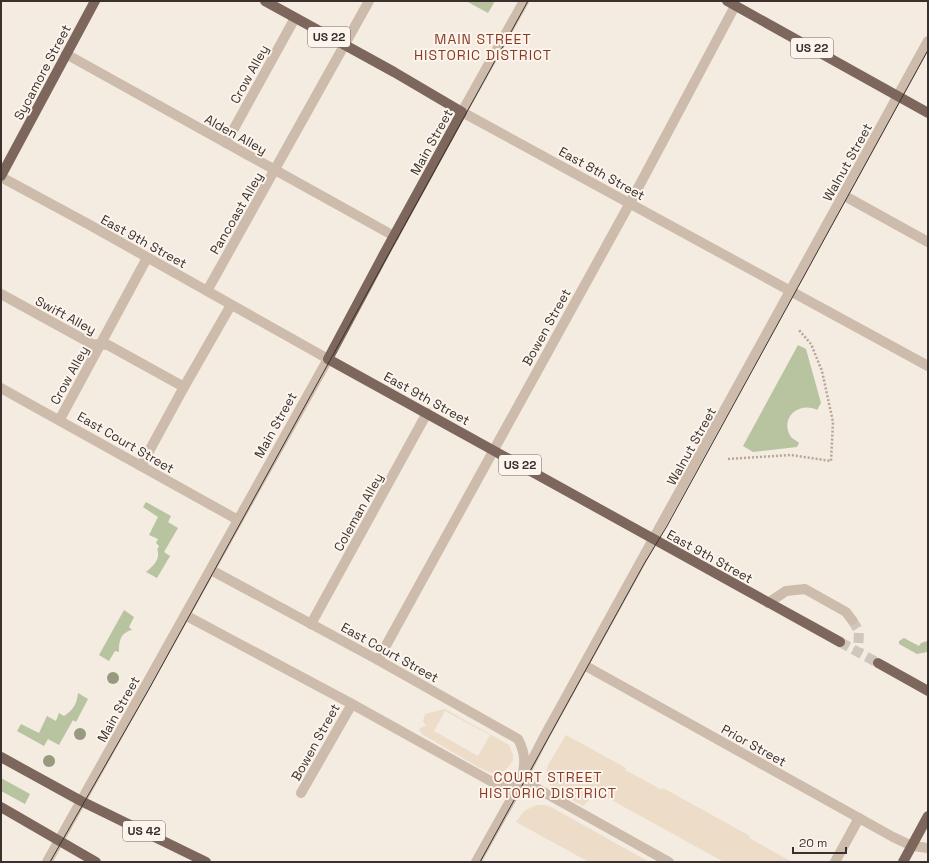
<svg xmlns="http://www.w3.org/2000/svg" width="929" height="863" font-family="'Space Grotesk',sans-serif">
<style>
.green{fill:#b8c4a0}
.plaza{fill:#ecdcc8;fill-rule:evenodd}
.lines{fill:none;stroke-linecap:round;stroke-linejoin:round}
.minor-tunnel{stroke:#cfc6bd;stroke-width:10;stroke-dasharray:10 5;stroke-linecap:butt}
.major-tunnel{stroke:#cfc6bd;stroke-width:10;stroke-dasharray:10 5;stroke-linecap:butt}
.path{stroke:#b9a596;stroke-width:2.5;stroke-dasharray:2 2;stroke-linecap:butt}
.minor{stroke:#cdbbac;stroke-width:10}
.major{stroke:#7d675c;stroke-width:10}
.tram{stroke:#3b302b;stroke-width:1}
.tree{fill:#969b7f}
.labels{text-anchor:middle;stroke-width:4;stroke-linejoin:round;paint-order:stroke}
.shield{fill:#fbf5ee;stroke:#756b66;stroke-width:1}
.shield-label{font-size:12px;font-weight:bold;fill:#3b302b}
.street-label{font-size:13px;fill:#3b302b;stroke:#fbf5ee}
.neighbourhood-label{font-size:14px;letter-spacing:1px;fill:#8c3b22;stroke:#fbf5ee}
</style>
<rect width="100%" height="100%" fill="#f4ebe1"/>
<g class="green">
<path d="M 466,1 L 495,1 L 488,13 Z"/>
<path d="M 798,345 L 806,349 L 821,403 L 817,410 C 798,401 779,419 791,437 C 793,439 797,441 799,443 L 797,447 L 753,452 L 743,446 Z"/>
<path d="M 146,502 L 171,516 L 168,522 L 178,528 L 164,552 L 170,556 L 157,578 L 146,572 C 152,567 159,561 158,553 C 158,547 156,552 159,546 L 156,543 L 158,539 L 149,535 L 158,517 L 143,507 Z"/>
<path d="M 124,610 L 134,617 L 129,627 L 132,630 C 120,633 119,641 119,652 L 115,651 L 109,661 L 99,655 Z"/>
<path d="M 904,638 L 919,646 L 921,643 L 927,641 L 928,644 L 927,652 L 917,654 L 899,644 L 899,641 Z"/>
<path d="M 78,693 L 88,699 L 76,722 L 73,720 L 59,745 L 48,739 L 44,746 L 17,731 L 21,724 L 39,733 L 47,716 L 56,721 L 59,713 L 64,716 C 73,710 77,704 78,693 Z"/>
<path d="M 1,778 L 30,794 L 25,804 L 1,791 Z"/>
</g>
<g class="plaza">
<path d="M 445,709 L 509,745 L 513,755 L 513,760 L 509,766 L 504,771 L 494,774 L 480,768 L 422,734 L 419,730 L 420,728 L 426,726 L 423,721 L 425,714 ZM 445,711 L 490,735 L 478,756 L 434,731 Z"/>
<path d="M 566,735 L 626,768 L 625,770 L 638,777 L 662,790 L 663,788 L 750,836 L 749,838 L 792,862 L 724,862 L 597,792 L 583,806 L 556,791 L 551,787 L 548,782 L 546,773 L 548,765 Z"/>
<path d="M 537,805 L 544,805 L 551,807 L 649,862 L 589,862 L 516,822 L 524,811 Z"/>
</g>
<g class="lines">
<path class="minor-tunnel" d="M 852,620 L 859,631 L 858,652"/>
<path class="major-tunnel" d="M 840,642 L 878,663"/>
<path class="path" d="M 728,459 L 791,455 L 831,461 L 833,422 L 822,371 L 811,344 L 799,330"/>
<g class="minor">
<path d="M 524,1 L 462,112 L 928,366"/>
<path d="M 66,54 L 394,236"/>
<path d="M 226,143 L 295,18"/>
<path d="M 1,177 L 88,224 L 328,359 L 47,862"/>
<path d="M 843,195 L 928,242"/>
<path d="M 207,291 L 369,1"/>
<path d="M 1,294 L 92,344 L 108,345 L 184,387"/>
<path d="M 1,388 L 238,520"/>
<path d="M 60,419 L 147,258"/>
<path d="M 141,466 L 184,387 L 231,305"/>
<path d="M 768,603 L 786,591 L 805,589 L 846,612 L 852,620"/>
<path d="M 185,615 L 352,704 L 494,783 C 507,786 511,786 522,780 C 525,763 526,754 518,739 L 378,660 L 211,570"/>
<path d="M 311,624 L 427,413"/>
<path d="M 378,660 L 630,203 L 735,6"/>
<path d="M 584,665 L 893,837 L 912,846 L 928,848"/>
<path d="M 522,780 L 669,862"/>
<path d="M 301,793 L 352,704"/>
<path d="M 476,862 L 522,780 L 544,737 L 928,41"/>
<path d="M 835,862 L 859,818"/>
</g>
<g class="major">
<path d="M 265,1 L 394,72 L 462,112 L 384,254 L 328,359 L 840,642"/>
<path d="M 727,1 L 928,113"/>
<path d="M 1,176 L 95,1"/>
<path d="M 878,663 L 928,691"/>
<path d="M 1,757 L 81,801 L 206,862"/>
<path d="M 1,807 L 96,862"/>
<path d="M 903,862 L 928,816"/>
</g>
<g class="tram">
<path d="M 50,862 L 149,689 L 528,1"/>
<path d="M 480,862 L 644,564 L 667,526 L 928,50"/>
</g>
</g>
<g class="tree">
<circle cx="113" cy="678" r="6"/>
<circle cx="80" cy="734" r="6"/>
<circle cx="49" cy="761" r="6"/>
</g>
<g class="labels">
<g class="shield">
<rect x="308" y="27" width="42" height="20" rx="3"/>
<rect x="791" y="38" width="42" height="20" rx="3"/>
<rect x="499" y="455" width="42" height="20" rx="3"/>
<rect x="123" y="821" width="42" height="20" rx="3"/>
</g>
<g class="shield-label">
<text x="329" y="41">US 22</text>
<text x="812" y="52">US 22</text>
<text x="520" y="469">US 22</text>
<text x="144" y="835">US 42</text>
</g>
<g class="street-label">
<text transform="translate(42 72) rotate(-62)" y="5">Sycamore Street</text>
<text transform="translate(249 74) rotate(-61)" y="5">Crow Alley</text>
<text transform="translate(236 134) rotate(29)" y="5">Alden Alley</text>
<text transform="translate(431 142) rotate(-61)" y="5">Main Street</text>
<text transform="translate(847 162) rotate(-61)" y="5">Walnut Street</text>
<text transform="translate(602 173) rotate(29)" y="5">East 8th Street</text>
<text transform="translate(236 213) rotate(-60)" y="5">Pancoast Alley</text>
<text transform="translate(144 241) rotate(29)" y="5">East 9th Street</text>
<text transform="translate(66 315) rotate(28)" y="5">Swift Alley</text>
<text transform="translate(546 327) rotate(-61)" y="5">Bowen Street</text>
<text transform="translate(69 375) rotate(-61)" y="5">Crow Alley</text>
<text transform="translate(427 398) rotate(29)" y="5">East 9th Street</text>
<text transform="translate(275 425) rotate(-61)" y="5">Main Street</text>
<text transform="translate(126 442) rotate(30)" y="5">East Court Street</text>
<text transform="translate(691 446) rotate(-61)" y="5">Walnut Street</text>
<text transform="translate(358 512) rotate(-61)" y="5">Coleman Alley</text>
<text transform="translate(710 556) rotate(29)" y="5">East 9th Street</text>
<text transform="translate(390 652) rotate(29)" y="5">East Court Street</text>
<text transform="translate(118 709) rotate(-61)" y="5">Main Street</text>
<text transform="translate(315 742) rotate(-61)" y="5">Bowen Street</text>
<text transform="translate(754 745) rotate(29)" y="5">Prior Street</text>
</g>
<g class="neighbourhood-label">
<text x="483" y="44">MAIN STREET<tspan x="483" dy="16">HISTORIC DISTRICT</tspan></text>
<text x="548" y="782">COURT STREET<tspan x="548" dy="16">HISTORIC DISTRICT</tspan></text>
</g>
</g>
<rect width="929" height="863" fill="none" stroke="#3b302b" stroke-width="4"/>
<path d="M793 847v6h53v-6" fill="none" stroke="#3b302b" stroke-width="2"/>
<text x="799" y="847" font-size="12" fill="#3b302b" stroke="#fbf5ee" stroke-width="3" paint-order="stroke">20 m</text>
</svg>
